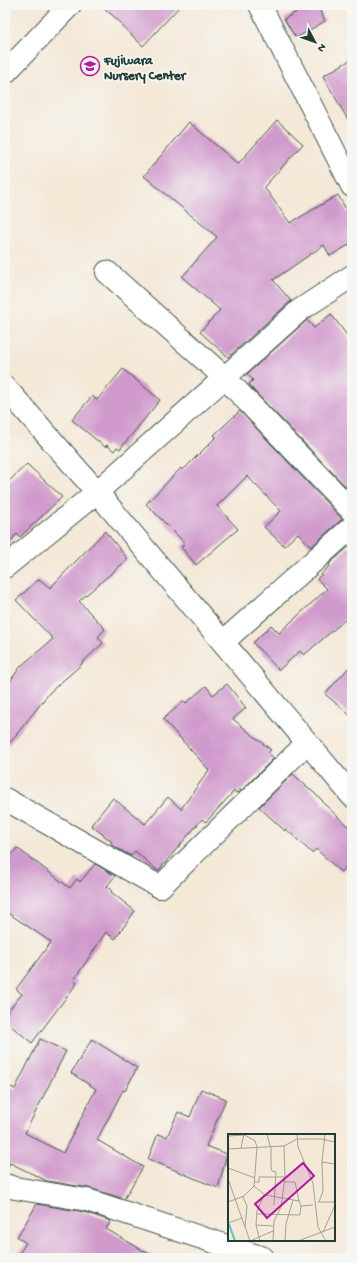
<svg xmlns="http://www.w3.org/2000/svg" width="357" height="1263" font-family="'Gochi Hand',sans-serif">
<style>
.building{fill:#d09acc}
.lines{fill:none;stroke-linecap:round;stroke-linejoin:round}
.minor-casing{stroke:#3f574c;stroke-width:24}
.minor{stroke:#fff;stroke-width:22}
.labels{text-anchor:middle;stroke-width:3.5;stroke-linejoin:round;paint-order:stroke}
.poi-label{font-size:13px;font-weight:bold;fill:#1f3d34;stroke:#f6f6f2;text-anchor:start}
.inset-river{fill:none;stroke:#58c4d2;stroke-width:2}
.inset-road{fill:none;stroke:#9fa496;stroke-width:1}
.view{fill:#b5179e;fill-opacity:0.15;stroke:#b5179e;stroke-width:2}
.inset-edge{fill:none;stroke:#1f3d34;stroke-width:2}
</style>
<rect width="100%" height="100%" fill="#f6f6f2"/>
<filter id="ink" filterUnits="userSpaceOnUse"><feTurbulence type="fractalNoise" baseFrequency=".025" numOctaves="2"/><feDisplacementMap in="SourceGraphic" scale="8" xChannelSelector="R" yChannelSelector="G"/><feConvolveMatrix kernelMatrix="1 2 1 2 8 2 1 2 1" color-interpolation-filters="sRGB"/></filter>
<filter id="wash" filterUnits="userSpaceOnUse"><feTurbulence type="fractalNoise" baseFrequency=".012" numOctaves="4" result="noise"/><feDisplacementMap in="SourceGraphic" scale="16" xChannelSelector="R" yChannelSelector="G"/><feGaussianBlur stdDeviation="0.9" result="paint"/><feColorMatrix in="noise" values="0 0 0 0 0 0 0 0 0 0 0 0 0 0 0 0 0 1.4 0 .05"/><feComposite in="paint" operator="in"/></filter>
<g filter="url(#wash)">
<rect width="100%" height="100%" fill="#f4e8d7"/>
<g id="blocks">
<g class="building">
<path d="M 101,5 L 181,5 L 143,46 L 121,25 L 122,24 Z"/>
<path d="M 308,5 L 317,5 L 325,21 L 296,38 L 284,19 Z"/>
<path d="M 352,59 L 352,127 L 323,76 Z"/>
<path d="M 277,120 L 303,144 L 264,187 L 290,223 L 338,195 L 352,220 L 352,243 L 330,256 L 324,245 L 273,280 L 291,301 L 228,357 L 200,332 L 220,310 L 182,277 L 217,237 L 144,176 L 189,122 L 238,164 Z"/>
<path d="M 331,314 L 352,342 L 352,493 L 254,391 L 249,384 L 253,380 L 247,374 L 307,320 L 314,328 Z"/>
<path d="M 123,369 L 160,400 L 120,449 L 117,447 L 114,451 L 107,445 L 105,447 L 72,420 L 92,396 L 97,400 Z"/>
<path d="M 240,411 L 342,519 L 311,547 L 298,533 L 284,546 L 264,527 L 281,511 L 247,476 L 217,506 L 238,529 L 196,565 L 181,547 L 185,543 L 146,504 L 181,468 L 183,470 L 216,437 L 214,435 Z"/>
<path d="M 27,464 L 62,497 L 20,537 L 17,534 L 5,547 L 5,485 Z"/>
<path d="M 105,531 L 128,559 L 79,601 L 105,629 L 98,637 L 103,643 L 82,663 L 82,664 L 50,692 L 5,749 L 5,688 L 21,666 L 53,639 L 16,600 L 39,579 L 50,588 Z"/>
<path d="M 352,544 L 352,614 L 304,655 L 300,651 L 279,670 L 253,643 L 271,625 L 279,633 L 327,589 L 317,579 L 330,565 L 329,564 Z"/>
<path d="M 352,664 L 352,717 L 325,694 Z"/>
<path d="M 227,684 L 246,708 L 233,719 L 271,750 L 268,753 L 274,758 L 241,791 L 239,789 L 237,793 L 234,791 L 206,822 L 202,819 L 158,871 L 135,851 L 131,856 L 110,844 L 112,842 L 91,825 L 113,798 L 145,824 L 168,797 L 181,809 L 209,770 L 163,719 L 184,701 L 186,703 L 206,686 L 213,695 Z"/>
<path d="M 293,774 L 323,801 L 322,802 L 352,830 L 352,860 L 341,872 L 316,849 L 312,853 L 286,829 L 285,831 L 259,807 Z"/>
<path d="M 17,848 L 70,888 L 77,879 L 80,882 L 95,864 L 115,876 L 107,886 L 112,890 L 111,892 L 135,911 L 115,939 L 106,932 L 74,980 L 77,983 L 32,1043 L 5,1021 L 5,1015 L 22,994 L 16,989 L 51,942 L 5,911 L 5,863 Z"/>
<path d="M 40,1039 L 66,1051 L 25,1133 L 63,1153 L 96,1089 L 71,1073 L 92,1039 L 137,1068 L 125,1091 L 123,1090 L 97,1140 L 143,1167 L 124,1199 L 89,1188 L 47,1181 L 10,1163 L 5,1173 L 5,1084 L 15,1089 Z"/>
<path d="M 201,1089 L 226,1099 L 206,1146 L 227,1154 L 218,1188 L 148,1159 L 158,1134 L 167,1137 L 178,1112 L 190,1117 Z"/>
<path d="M 37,1204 L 84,1212 L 111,1221 L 106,1229 L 156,1258 L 16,1258 L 26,1243 L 17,1237 Z"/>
</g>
</g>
</g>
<g filter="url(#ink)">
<use href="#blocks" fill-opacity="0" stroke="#3f574c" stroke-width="1"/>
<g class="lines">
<g class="minor-casing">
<g id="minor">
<path d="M 260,5 L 352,186"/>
<path d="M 5,73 L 70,5"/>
<path d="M 107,272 L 225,378 L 352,511"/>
<path d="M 5,387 L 97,492 L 352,796"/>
<path d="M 5,567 L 97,492 L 300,310 L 352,276"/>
<path d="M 223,642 L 352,527"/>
<path d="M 5,799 L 160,887 L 307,743"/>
<path d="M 5,1185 L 15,1188 L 87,1200 L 263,1258"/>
</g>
</g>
<use href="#minor" class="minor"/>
</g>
</g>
<defs>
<g id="school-ring" transform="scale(1)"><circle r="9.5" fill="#f6f6f2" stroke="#b5179e" stroke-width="1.5"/><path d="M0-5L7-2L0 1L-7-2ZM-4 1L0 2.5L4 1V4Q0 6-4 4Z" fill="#b5179e"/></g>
</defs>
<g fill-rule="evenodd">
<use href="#school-ring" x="90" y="66"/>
</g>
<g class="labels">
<g class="poi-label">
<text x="104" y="64">Fujiwara<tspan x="104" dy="15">Nursery Center</tspan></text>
</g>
</g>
<g transform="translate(228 1134)">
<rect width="107" height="107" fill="#f4e8d7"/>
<path class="inset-river" d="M 1,90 L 7,107"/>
<path class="inset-road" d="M 39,0 L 42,12M 69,0 L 70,13 L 85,49 L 90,93 L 98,107M 0,2 L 17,1 L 27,7 L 29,13 L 26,52 L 16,62 L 0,68M 43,12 L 43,32 L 44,37 L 48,38 L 46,71M 13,14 L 16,0M 0,15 L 56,12 L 69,5 L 93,5 L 107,8M 94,28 L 107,30M 0,34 L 27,44M 0,45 L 22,107M 27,48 L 31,48 L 31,43 L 57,43M 57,48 L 67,48 L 71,67M 26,52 L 37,61 L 71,67 L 73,72 L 85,71M 15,63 L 19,72 L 17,93M 90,68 L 107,68M 91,68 L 95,57 L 94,28 L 97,0M 29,80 L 72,81 L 73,72M 0,89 L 14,84M 28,91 L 45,92M 95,98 L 107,71M 22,107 L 45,97M 32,107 L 28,91 L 29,77 L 36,61M 45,107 L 46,87 L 53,73 L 57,43 L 56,12M 57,107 L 58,90 L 65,66M 70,107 L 107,93"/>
<path class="view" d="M 75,29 L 86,42 L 39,84 L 27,70 Z"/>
<rect width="107" height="107" class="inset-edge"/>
</g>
<rect width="357" height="1263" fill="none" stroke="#f6f6f2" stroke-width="20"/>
<g transform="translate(315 42) rotate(131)" stroke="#f6f6f2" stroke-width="3" paint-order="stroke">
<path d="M0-3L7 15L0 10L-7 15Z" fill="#1f3d34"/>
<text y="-6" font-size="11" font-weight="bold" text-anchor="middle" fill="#1f3d34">N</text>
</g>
</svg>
